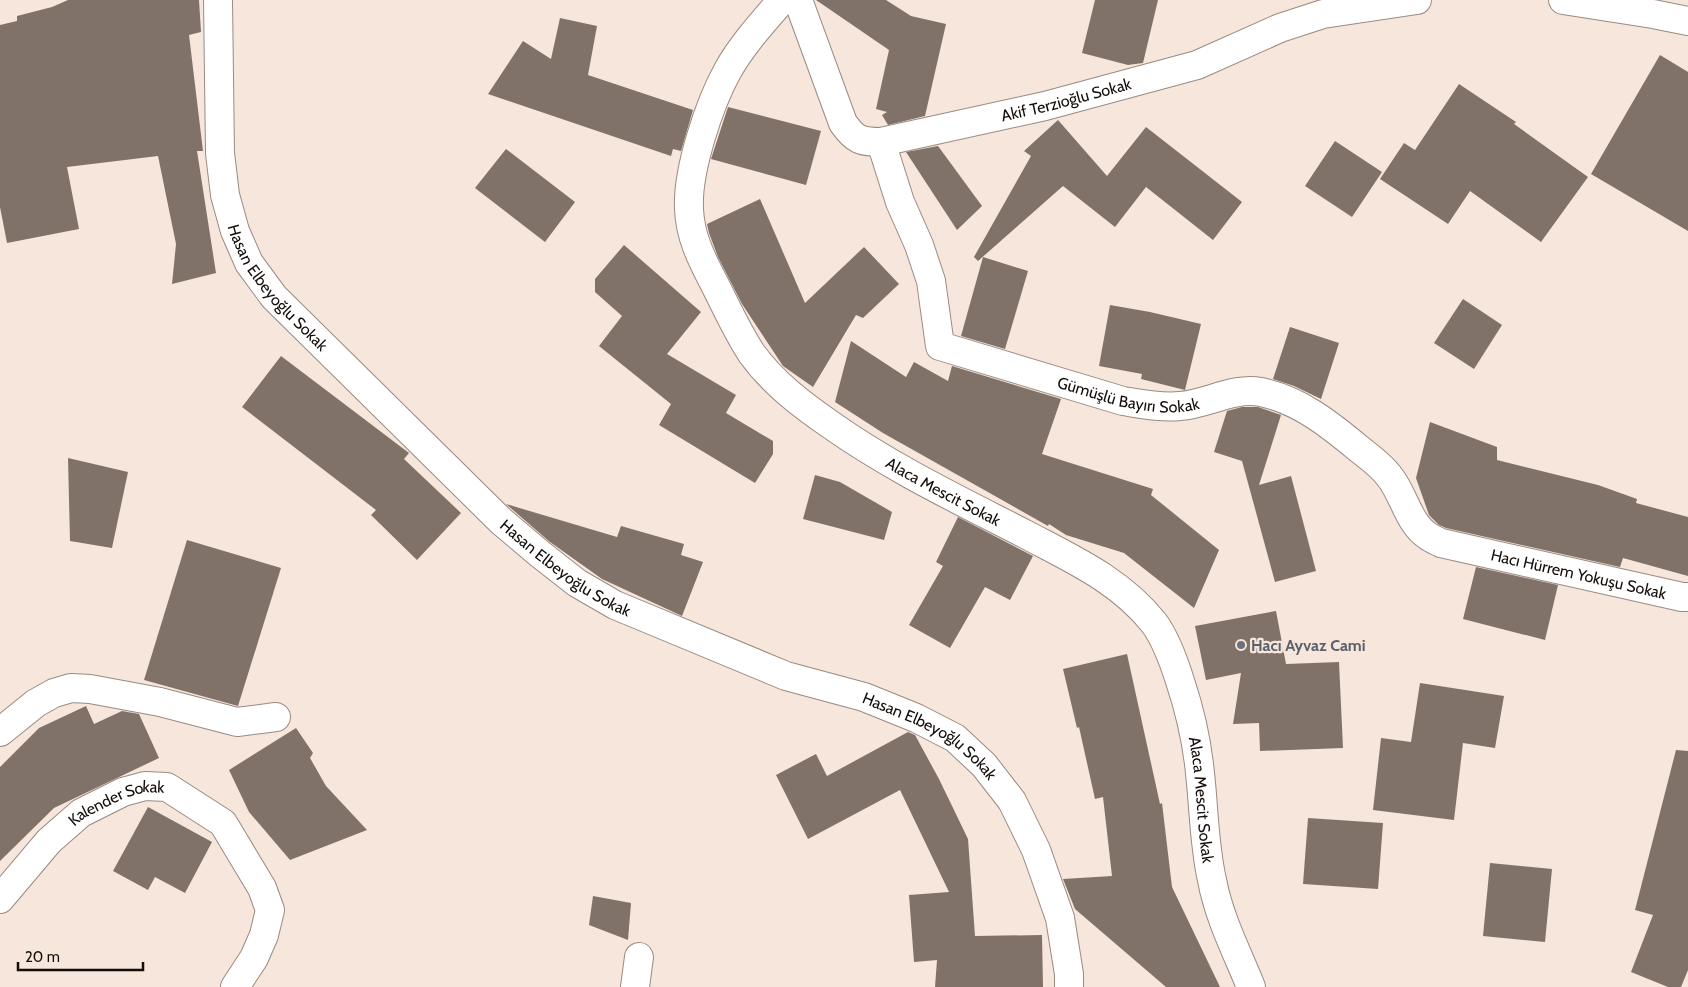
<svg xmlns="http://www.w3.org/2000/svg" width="1688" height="987" font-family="Cabin,sans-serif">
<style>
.building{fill:#817269}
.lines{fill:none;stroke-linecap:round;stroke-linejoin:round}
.minor-casing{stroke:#9a8a81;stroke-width:30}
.minor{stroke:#fff;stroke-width:28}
.worship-dot{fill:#6b7280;stroke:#f7e6dc;stroke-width:2}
.labels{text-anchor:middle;stroke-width:4.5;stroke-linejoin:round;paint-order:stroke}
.street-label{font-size:16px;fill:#130d0a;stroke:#f7e6dc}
.worship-label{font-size:16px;font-weight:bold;fill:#5b616d;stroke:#f7e6dc;text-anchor:start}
</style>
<rect width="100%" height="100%" fill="#f7e6dc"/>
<g class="building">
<path d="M 68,0 L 199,0 L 201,32 L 189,35 L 203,151 L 197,151 L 216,273 L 172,284 L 176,244 L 158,156 L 67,167 L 79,229 L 7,243 L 0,207 L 0,25 L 17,21 L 17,16 L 52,7 Z"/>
<path d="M 816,0 L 886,0 L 911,16 L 946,24 L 925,116 L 888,125 L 882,115 L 887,112 L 876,109 L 889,50 Z"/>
<path d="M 1095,0 L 1158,0 L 1143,63 L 1128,65 L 1082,53 Z"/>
<path d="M 560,18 L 597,26 L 588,75 L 693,110 L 681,151 L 673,149 L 671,156 L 488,94 L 523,41 L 551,59 Z"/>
<path d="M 1660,55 L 1688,72 L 1688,231 L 1591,174 Z"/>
<path d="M 1459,84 L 1516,122 L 1514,124 L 1588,177 L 1541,242 L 1470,191 L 1448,224 L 1380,179 L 1404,143 L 1415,150 Z"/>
<path d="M 728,107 L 821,131 L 806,185 L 711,159 Z"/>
<path d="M 1058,120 L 1107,176 L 1146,127 L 1242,202 L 1213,240 L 1146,187 L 1115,227 L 1063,186 L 978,261 L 974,257 L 1031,156 L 1024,151 Z"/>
<path d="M 1335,141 L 1382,172 L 1352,217 L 1305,186 Z"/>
<path d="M 938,146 L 982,206 L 957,230 L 906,152 Z"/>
<path d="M 506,149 L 575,202 L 545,242 L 475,188 Z"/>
<path d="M 760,199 L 805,303 L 864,247 L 899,284 L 863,318 L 856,315 L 813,387 L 783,366 L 742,304 L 718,257 L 709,233 L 707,224 Z"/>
<path d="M 624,245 L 701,312 L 667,354 L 736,395 L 726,413 L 773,441 L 773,454 L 755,483 L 659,425 L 671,404 L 599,346 L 622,316 L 595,292 L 595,279 Z"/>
<path d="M 983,257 L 1028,271 L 1005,349 L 961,336 Z"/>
<path d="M 1463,299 L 1502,325 L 1474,369 L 1434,343 Z"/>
<path d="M 1110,305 L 1150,312 L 1201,324 L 1185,390 L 1141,379 L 1142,374 L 1099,366 Z"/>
<path d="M 1290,327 L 1339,343 L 1321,399 L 1294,386 L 1273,379 Z"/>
<path d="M 851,341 L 906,377 L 914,362 L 948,381 L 952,366 L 1061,399 L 1042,454 L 1153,489 L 1151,495 L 1219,550 L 1194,608 L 1124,553 L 1066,535 L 1049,524 L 1048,526 L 883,433 L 835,402 Z"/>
<path d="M 281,356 L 409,453 L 404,459 L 461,513 L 417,560 L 371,515 L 376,510 L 242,407 Z"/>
<path d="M 1242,407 L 1258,407 L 1281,415 L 1259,485 L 1291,476 L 1316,571 L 1275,582 L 1242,461 L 1214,452 L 1227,411 Z"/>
<path d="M 1430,422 L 1497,447 L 1497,460 L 1598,485 L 1637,499 L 1636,503 L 1688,517 L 1688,576 L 1623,558 L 1620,567 L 1446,528 L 1439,525 L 1429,515 L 1416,478 Z"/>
<path d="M 68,458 L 128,472 L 112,548 L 70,541 Z"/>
<path d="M 815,475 L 840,482 L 892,512 L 884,540 L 803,519 Z"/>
<path d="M 506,504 L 617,537 L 621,526 L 684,544 L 681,555 L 703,562 L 682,616 L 602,579 L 550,542 Z"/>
<path d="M 958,517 L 1033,556 L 1010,600 L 985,587 L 950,648 L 909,625 L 943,566 L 936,562 Z"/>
<path d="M 187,540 L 281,568 L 238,706 L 144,680 Z"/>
<path d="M 1476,567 L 1558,585 L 1545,640 L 1463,619 Z"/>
<path d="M 1276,611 L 1286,664 L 1339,662 L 1343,748 L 1260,751 L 1259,723 L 1233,724 L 1241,673 L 1206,680 L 1195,626 Z"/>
<path d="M 1127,654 L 1160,804 L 1162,803 L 1172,887 L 1220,987 L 1166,987 L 1075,909 L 1063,879 L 1112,876 L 1103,797 L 1095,799 L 1079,727 L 1077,728 L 1063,669 Z"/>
<path d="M 1420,683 L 1504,696 L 1495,748 L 1463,743 L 1454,820 L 1373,810 L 1381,738 L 1411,742 Z"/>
<path d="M 86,706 L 94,724 L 122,711 L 139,714 L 159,758 L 54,808 L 0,861 L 0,767 L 39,728 Z"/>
<path d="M 296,728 L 313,753 L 310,758 L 326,786 L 367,830 L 290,860 L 249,812 L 229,770 Z"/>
<path d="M 908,732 L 915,735 L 939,779 L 968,839 L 975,936 L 1042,935 L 1043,987 L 935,987 L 937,960 L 914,962 L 909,895 L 949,892 L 900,790 L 808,839 L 776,775 L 816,754 L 827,776 Z"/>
<path d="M 1676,750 L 1688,751 L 1688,970 L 1681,987 L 1668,987 L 1631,972 L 1653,915 L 1635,910 Z"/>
<path d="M 148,807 L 212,842 L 185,893 L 155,877 L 148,890 L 113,871 Z"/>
<path d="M 1308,818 L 1383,823 L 1378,889 L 1303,884 Z"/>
<path d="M 1490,863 L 1552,869 L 1545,942 L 1483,936 Z"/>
<path d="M 593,896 L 631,903 L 628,940 L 589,925 Z"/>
</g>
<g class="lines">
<g class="minor-casing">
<g id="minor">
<path id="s1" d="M 218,0 L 220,153 L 225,195 L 235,231 L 249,263 L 274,297 L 501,521 L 540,554 L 577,583 L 615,605 L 786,676 L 864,697 L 916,718 L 955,738 L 984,765 L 1012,801 L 1036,850 L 1060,918 L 1069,974 L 1069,987"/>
<path id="s2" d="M 782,0 C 763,22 742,45 728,70 C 709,104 687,171 689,209 C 690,236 701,258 713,281 C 725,304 737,332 752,354 C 773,383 802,405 831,425 C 892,468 959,500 1025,534 C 1072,559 1120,580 1154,623 C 1166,639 1174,662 1180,681 C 1190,711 1197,742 1200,773 C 1204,809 1204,845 1212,880 C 1219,918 1237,952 1251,987"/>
<path id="s3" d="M 798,0 L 843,123 C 855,140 861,142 881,142 L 1045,106 L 1197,65 L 1280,28 L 1323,14 L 1417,0"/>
<path d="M 1563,0 L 1653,14 L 1688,21"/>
<path id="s4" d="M 881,142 L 900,202 L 919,245 L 931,281 L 940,346 L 1123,401 C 1142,404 1161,408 1180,406 C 1208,404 1232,387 1261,392 C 1299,400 1329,424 1358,448 C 1369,457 1381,465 1389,476 C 1404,494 1408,523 1428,536 C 1432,539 1437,541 1441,543 L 1682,597 L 1688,597"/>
<path d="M 0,732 L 36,703 L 54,693 L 71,688 L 90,689 L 160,702 L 237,722 L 276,717"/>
<path id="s5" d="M 0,899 L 49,841 L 81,813 L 123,792 L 145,786 L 167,787 L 223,823 L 262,888 L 270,910 L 264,935 L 254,958 L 235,987"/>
<path d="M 635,987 L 639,957"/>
</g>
</g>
<use href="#minor" class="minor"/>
</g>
<circle class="worship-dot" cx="1241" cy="645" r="5"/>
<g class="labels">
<g class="street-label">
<text dy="6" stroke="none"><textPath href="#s3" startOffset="366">Akif Terzioğlu Sokak</textPath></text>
<text dy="6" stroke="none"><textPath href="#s1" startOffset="304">Hasan Elbeyoğlu Sokak</textPath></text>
<text dy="6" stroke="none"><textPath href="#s4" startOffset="409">Gümüşlü Bayırı Sokak</textPath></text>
<text dy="6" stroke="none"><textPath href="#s2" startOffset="631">Alaca Mescit Sokak</textPath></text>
<text dy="6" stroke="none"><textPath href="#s1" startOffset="709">Hasan Elbeyoğlu Sokak</textPath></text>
<text dy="6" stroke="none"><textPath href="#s4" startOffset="928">Hacı Hürrem Yokuşu Sokak</textPath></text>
<text dy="6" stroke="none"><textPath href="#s1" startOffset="1114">Hasan Elbeyoğlu Sokak</textPath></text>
<text dy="6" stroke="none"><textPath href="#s2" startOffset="1066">Alaca Mescit Sokak</textPath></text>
<text dy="6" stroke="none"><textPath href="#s5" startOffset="156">Kalender Sokak</textPath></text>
</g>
<g class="worship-label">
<text x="1251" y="651">Hacı Ayvaz Cami</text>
</g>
</g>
<path d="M18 962v8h125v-8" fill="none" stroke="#130d0a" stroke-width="2.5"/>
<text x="25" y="962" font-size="15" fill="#130d0a" stroke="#f7e6dc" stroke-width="4" paint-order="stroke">20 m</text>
</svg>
